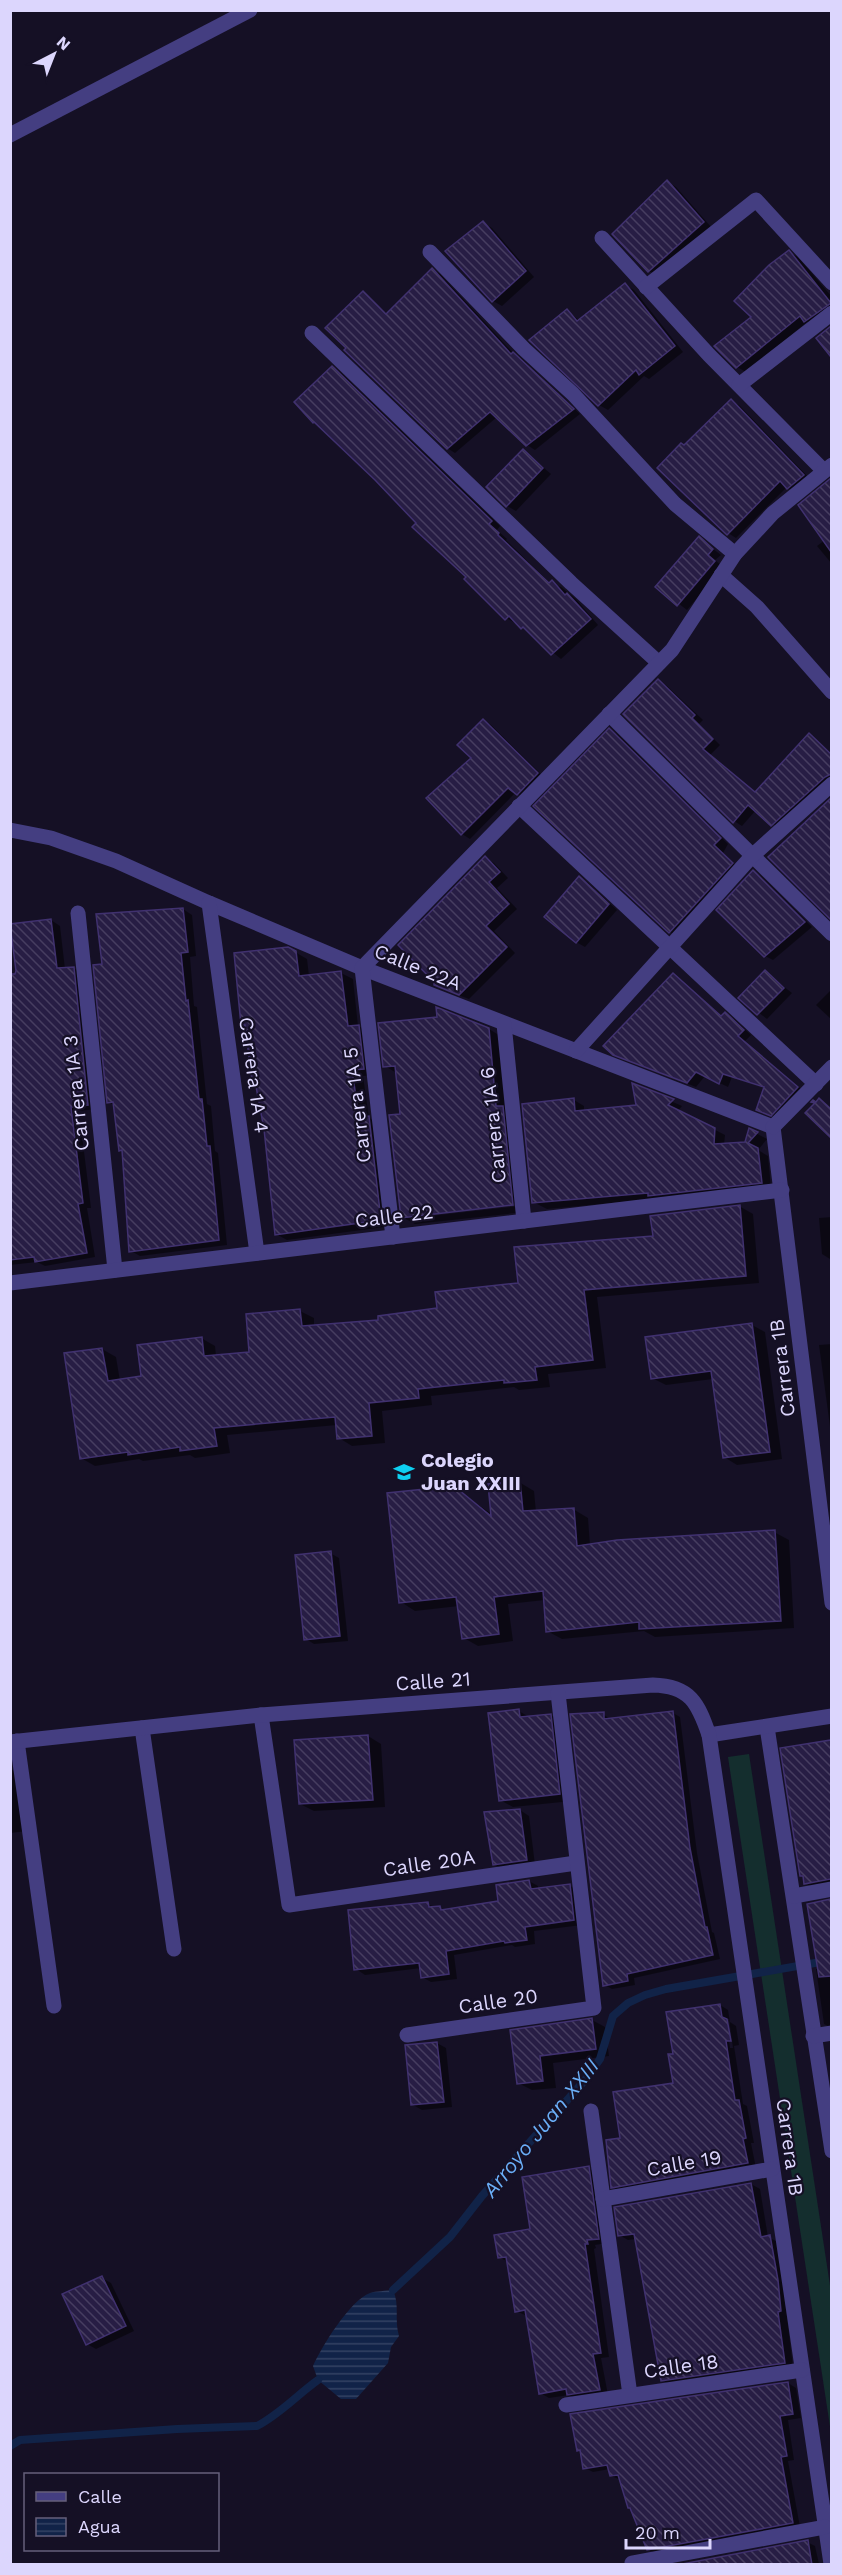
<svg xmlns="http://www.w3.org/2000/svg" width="842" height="2575" font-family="'Work Sans',sans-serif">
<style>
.grass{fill:#142e2e}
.water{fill:url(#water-rules)}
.shadow{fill:#0007;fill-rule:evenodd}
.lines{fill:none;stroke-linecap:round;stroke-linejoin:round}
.stream{stroke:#112348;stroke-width:8}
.building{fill:url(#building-back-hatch);stroke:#40316f;stroke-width:1.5}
.minor{stroke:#443e81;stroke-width:15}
.labels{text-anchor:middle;stroke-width:4.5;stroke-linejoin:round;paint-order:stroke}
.street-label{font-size:20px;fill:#dcd6fd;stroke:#151025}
.poi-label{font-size:20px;font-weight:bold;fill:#dcd6fd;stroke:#151025;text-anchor:start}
.water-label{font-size:21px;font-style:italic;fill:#6aaef7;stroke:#151025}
</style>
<defs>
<pattern id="water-rules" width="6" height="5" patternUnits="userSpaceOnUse" patternTransform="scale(1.5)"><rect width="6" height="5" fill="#112348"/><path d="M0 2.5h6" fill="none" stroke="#334263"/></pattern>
<pattern id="building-back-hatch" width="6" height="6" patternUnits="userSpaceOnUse" patternTransform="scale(1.5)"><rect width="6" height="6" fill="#271d44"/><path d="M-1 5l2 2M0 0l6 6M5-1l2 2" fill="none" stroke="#463d60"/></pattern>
</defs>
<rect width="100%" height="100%" fill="#151025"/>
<path class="grass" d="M 749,1754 L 831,2292 L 831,2433 L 728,1757 Z"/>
<path class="water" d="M 393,2290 C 400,2305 394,2320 399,2336 L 391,2347 L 388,2363 L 356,2399 L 341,2399 L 318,2380 L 313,2366 C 321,2348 350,2300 370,2293 C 376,2291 386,2291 393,2290 Z"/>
<g class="shadow">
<path d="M 668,182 L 676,187 L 712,228 L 658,276 L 649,271 Z"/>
<path d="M 483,223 L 492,228 L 534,277 L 502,306 L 493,301 L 447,251 Z"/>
<path d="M 789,252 L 798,257 L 832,297 L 832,311 L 814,326 L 807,322 L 746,372 L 737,367 L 753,317 Z"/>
<path d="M 432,270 L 440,274 L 513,353 L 521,358 L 580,414 L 535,450 L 527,445 L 497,417 L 455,453 L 447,448 L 363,293 L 388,314 Z"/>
<path d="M 625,285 L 634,290 L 683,352 L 649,379 L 644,376 L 608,410 L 599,405 L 568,311 L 580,321 Z"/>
<path d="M 333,368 L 341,373 L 500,526 L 497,530 L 507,539 L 506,540 L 550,583 L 561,587 L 576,599 L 598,625 L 561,659 L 516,622 L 515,623 L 506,618 L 418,523 L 296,402 Z"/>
<path d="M 731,401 L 739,405 L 811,480 L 795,493 L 787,487 L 736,538 L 728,533 L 685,447 Z"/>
<path d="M 523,450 L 551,474 L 516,511 L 507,506 Z"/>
<path d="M 832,482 L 832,564 L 817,546 L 825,540 L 800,506 Z"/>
<path d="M 699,538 L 721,555 L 715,560 L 723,567 L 687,610 L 657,587 Z"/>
<path d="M 658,681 L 667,686 L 703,720 L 699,724 L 720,745 L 710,755 L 756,793 L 809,735 L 832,753 L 832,783 L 780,829 L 756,810 L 742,826 L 734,821 Z"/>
<path d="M 483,721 L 491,725 L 545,778 L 525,799 L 516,792 L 470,839 L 462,834 L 473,758 Z"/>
<path d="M 610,730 L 618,735 L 728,844 L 723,853 L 740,869 L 679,937 L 670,932 L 536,806 Z"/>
<path d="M 832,800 L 832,918 L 770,857 Z"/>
<path d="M 485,858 L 494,863 L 508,878 L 497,888 L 517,909 L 494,931 L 515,953 L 469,999 L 445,990 L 435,984 L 435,981 Z"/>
<path d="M 753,872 L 761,876 L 812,927 L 773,960 L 765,956 Z"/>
<path d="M 580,878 L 588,883 L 617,910 L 585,947 L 576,942 Z"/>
<path d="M 183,909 L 192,915 L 196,956 L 190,957 L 194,1006 L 197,1007 L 207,1104 L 211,1106 L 215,1151 L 218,1153 L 227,1245 L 140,1256 L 131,1251 L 124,1152 L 120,1150 L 115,1106 L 109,1102 L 103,965 Z"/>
<path d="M 51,920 L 60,926 L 65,969 L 73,968 L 82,973 L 96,1109 L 79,1111 L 91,1208 L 87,1208 L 95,1257 L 45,1266 L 37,1262 L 10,1265 L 10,988 Z"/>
<path d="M 295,952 L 307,959 L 309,976 L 341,973 L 353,979 L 358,1026 L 370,1033 L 375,1075 L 363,1076 L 369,1118 L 380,1124 L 392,1226 L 287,1240 L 276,1234 L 265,1128 L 257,1082 L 253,1080 L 247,1027 L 242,1024 Z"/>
<path d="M 765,972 L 792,993 L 767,1019 L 740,998 Z"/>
<path d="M 673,974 L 723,1017 L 725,1014 L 734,1019 L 751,1035 L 745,1041 L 806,1093 L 780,1119 L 757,1109 L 765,1088 L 732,1077 L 728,1087 L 705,1076 L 696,1087 L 624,1059 Z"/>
<path d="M 832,989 L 832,1020 L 816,1005 Z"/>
<path d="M 489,1029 L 502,1037 L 525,1212 L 415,1224 L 402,1217 L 402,1115 L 398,1074 L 385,1066 ZM 520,1203 L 520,1206 L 412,1218 L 412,1215 Z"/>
<path d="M 634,1085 L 682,1106 L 678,1111 L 725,1135 L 724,1145 L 746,1143 L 750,1130 L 767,1139 L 758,1150 L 768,1156 L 771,1188 L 547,1209 L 533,1202 L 574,1100 L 584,1106 L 584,1111 L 638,1106 Z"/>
<path d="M 739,1206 L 753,1214 L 759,1283 L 597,1297 L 606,1368 L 548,1374 L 550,1387 L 519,1390 L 514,1387 L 431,1396 L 432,1405 L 382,1411 L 385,1443 L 352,1446 L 339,1438 L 337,1425 L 227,1435 L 230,1453 L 195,1458 L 190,1455 L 143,1461 L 139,1459 L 95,1466 L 81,1458 L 102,1349 L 116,1357 L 120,1381 L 142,1378 L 201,1338 L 215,1346 L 216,1356 L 251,1353 L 300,1311 L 314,1318 L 314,1327 L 380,1321 L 439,1310 L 519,1284 Z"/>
<path d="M 832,1217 L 832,1259 L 830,1259 L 822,1254 L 819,1218 Z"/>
<path d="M 752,1325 L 765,1332 L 782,1459 L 737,1465 L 724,1457 L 713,1379 L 666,1385 L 652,1378 Z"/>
<path d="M 832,1344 L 832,1441 L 819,1345 Z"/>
<path d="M 519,1482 L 534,1491 L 536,1512 L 573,1509 L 588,1518 L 590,1545 L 774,1532 L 789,1540 L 794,1628 L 655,1637 L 644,1631 L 562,1639 L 547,1631 L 545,1600 L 508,1604 L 513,1641 L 478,1646 L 464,1638 L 459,1606 L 415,1611 L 401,1602 L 453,1487 L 493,1515 Z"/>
<path d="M 330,1553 L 339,1558 L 348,1641 L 314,1644 L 306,1639 Z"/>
<path d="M 519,1711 L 529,1717 L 550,1715 L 564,1723 L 572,1801 L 513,1807 L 500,1800 Z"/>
<path d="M 673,1713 L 680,1717 L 697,1853 L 712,1932 L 714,1933 L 720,1959 L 634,1978 L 635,1985 L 612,1989 L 605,1985 L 603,1714 L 611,1720 Z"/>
<path d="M 368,1736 L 381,1744 L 385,1807 L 314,1811 L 300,1804 Z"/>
<path d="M 832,1741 L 832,1885 L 814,1888 L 805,1883 L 804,1877 L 801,1875 L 782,1749 Z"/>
<path d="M 11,1769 L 19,1774 L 27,1831 L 10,1833 Z"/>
<path d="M 520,1810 L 529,1816 L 535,1865 L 503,1870 L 494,1864 Z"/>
<path d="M 529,1881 L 538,1886 L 538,1890 L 570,1886 L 579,1891 L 582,1925 L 534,1931 L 535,1944 L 515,1947 L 512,1945 L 454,1955 L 457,1979 L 431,1982 L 422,1977 L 421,1968 L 365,1975 L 356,1969 L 427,1904 L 446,1911 L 500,1902 Z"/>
<path d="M 832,1900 L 832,2028 L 824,2024 L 816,1969 L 819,1969 L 809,1905 Z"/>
<path d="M 720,2005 L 728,2010 L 730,2022 L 736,2026 L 739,2045 L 734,2046 L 743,2104 L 747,2106 L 754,2143 L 751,2143 L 756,2168 L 621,2192 L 613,2187 L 622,2139 L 675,2084 L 675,2055 ZM 726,2019 L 729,2019 L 733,2048 L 730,2048 Z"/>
<path d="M 592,2020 L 605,2027 L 609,2056 L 553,2063 L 556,2088 L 532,2090 L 518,2083 L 512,2031 Z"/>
<path d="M 437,2043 L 446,2048 L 452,2107 L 422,2110 L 413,2105 Z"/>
<path d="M 588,2168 L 597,2173 L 607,2243 L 595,2245 L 596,2248 L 594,2249 L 609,2357 L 601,2358 L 608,2395 L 577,2399 L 569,2395 L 549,2398 L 540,2393 L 527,2316 L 516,2311 L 508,2262 L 499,2257 L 532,2230 Z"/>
<path d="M 751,2184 L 760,2189 L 768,2237 L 778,2242 L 793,2367 L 671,2385 L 662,2380 L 636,2239 L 628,2240 L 619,2235 Z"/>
<path d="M 102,2278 L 111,2283 L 134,2331 L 96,2349 L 87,2344 Z"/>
<path d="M 788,2383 L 796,2388 L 801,2418 L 788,2420 L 794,2460 L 788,2461 L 800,2527 L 656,2554 L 648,2549 L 621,2480 L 611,2476 L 610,2469 L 593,2472 L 585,2468 L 582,2452 L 578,2450 Z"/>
<path d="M 807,2542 L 815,2546 L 819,2564 L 685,2564 Z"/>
</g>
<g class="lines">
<g class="stream">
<path d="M 393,2290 L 450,2237 L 482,2196 L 585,2080 L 600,2059 L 613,2016 L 628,2003 L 645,1995 L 666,1989 L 832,1960"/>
<path d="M 10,2446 L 20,2440 L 177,2429 L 257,2426 C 280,2414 297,2395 318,2380"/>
</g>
</g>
<g class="building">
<path d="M 667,180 L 704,222 L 648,272 L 612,234 Z"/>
<path d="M 483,221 L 526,271 L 492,302 L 445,251 Z"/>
<path d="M 789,250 L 831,303 L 804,322 L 800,316 L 736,368 L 714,346 L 751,317 L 734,301 L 769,265 Z"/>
<path d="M 432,268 L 511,354 L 513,352 L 574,409 L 526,446 L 490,412 L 447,449 L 344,350 L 346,348 L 325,328 L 363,291 L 386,314 Z"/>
<path d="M 625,283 L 675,346 L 639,375 L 636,370 L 598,406 L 529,340 L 567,309 L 577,321 Z"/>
<path d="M 831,326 L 831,357 L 816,338 Z"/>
<path d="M 332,366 L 492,521 L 489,524 L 499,533 L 498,535 L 549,583 L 552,580 L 565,595 L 567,593 L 591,619 L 551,655 L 523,627 L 521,629 L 509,616 L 505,620 L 464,579 L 466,577 L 412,527 L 416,523 L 375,480 L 314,422 L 313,423 L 294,402 Z"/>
<path d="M 731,399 L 804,475 L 787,489 L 780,481 L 727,535 L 657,468 L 681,443 L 684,445 Z"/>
<path d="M 523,449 L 543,468 L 506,507 L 486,487 Z"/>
<path d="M 831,478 L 831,552 L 798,505 Z"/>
<path d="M 699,536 L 713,549 L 708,555 L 715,561 L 677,606 L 655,587 Z"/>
<path d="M 658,679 L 695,715 L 692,718 L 713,739 L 703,749 L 755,792 L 809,733 L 831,754 L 831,774 L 825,777 L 771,826 L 748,805 L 733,823 L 623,714 Z"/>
<path d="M 483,719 L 538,773 L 517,795 L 508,788 L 461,835 L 426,798 L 471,758 L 457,745 Z"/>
<path d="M 609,728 L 721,838 L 714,845 L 733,863 L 669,933 L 533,806 Z"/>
<path d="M 831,798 L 831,920 L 768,857 Z"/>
<path d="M 485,856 L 500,872 L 489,882 L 509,904 L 486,926 L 507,947 L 459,995 L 434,985 L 434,982 L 398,945 Z"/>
<path d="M 753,870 L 805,922 L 764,957 L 716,910 Z"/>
<path d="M 579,876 L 609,904 L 576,943 L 544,917 Z"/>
<path d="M 183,908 L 188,952 L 181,953 L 186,1001 L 188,1000 L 199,1099 L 202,1099 L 207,1146 L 210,1146 L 219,1240 L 129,1252 L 122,1150 L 119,1151 L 113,1102 L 107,1103 L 93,965 L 102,964 L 96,914 Z"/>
<path d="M 51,919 L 57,968 L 74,967 L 88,1105 L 71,1107 L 83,1203 L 78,1204 L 87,1253 L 35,1262 L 34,1257 L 10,1260 L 10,974 L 15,974 L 16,971 L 10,924 Z"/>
<path d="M 288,947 L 296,951 L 299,976 L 341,971 L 348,1026 L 359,1025 L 364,1069 L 352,1070 L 359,1117 L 369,1116 L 381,1220 L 275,1235 L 264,1129 L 255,1081 L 252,1081 L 245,1025 L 241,1025 L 234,953 Z"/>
<path d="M 765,970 L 784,988 L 757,1015 L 738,998 Z"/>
<path d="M 673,973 L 721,1016 L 725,1012 L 744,1030 L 738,1036 L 798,1087 L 771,1116 L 756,1110 L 764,1087 L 723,1074 L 719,1084 L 696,1072 L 687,1083 L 613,1055 L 603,1046 Z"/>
<path d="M 436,1007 L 489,1028 L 496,1106 L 503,1106 L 513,1205 L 401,1218 L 389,1115 L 400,1114 L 395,1066 L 383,1067 L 378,1023 L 437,1017 Z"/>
<path d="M 632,1083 L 674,1099 L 668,1105 L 715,1128 L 714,1144 L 745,1142 L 749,1128 L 758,1132 L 748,1143 L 758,1148 L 762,1183 L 648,1196 L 648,1193 L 532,1203 L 522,1104 L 574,1098 L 575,1111 L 636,1105 Z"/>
<path d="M 819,1098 L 831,1109 L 831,1138 L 805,1113 L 815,1103 L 811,1102 L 813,1100 L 816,1102 Z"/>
<path d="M 740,1205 L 746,1276 L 584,1290 L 593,1360 L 535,1367 L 537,1380 L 504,1383 L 504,1380 L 418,1389 L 419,1398 L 369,1403 L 372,1436 L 337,1439 L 335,1417 L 214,1428 L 217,1446 L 180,1451 L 180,1447 L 128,1455 L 128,1452 L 80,1459 L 64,1353 L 102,1348 L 108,1381 L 141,1376 L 137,1345 L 202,1337 L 204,1356 L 249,1352 L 246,1314 L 300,1309 L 302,1326 L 378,1320 L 378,1316 L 437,1308 L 435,1292 L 518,1283 L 514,1247 L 653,1236 L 650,1216 Z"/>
<path d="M 752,1323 L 770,1452 L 723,1458 L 711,1371 L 651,1379 L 645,1337 Z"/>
<path d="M 520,1481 L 523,1511 L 574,1508 L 577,1546 L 617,1540 L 775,1530 L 781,1621 L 639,1629 L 639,1622 L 546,1632 L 543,1591 L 494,1597 L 499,1634 L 462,1639 L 456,1597 L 399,1603 L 387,1493 L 454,1486 L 491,1516 L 488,1484 Z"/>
<path d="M 331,1551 L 340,1636 L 304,1640 L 295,1555 Z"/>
<path d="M 519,1709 L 520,1717 L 551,1714 L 560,1794 L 499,1801 L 488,1713 Z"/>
<path d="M 673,1711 L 690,1848 L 705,1927 L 707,1927 L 713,1955 L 627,1974 L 628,1981 L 603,1986 L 570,1714 L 604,1712 L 604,1719 Z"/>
<path d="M 368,1735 L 373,1800 L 299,1804 L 294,1740 Z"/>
<path d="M 831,1740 L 831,1879 L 804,1884 L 803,1876 L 800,1876 L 780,1748 Z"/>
<path d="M 520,1809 L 527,1860 L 493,1865 L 484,1812 Z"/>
<path d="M 529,1880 L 531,1889 L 570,1884 L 574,1920 L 525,1927 L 527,1940 L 505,1943 L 504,1941 L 446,1951 L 449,1974 L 421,1978 L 419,1963 L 354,1970 L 348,1910 L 428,1902 L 429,1907 L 440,1906 L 441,1910 L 498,1901 L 496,1885 Z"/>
<path d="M 831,1899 L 831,1976 L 819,1977 L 807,1904 Z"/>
<path d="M 720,2004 L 722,2017 L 727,2019 L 731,2041 L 726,2041 L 735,2100 L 739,2100 L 746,2138 L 743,2139 L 748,2163 L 611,2188 L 606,2140 L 620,2138 L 613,2092 L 673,2083 L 668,2054 L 673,2054 L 666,2012 Z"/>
<path d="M 592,2018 L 596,2049 L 540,2056 L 543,2081 L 517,2084 L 510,2030 Z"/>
<path d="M 437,2042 L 444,2102 L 411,2105 L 405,2045 Z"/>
<path d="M 589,2166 L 599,2239 L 587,2240 L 588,2244 L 585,2244 L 601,2353 L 593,2354 L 600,2390 L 567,2395 L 566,2389 L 539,2394 L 525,2310 L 515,2312 L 506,2257 L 498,2258 L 494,2235 L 530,2229 L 522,2177 Z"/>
<path d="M 751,2183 L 761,2237 L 770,2235 L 778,2280 L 781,2311 L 778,2312 L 785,2363 L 661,2381 L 634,2234 L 618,2236 L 614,2207 Z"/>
<path d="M 102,2276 L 126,2326 L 86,2345 L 62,2294 Z"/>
<path d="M 788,2382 L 793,2414 L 780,2416 L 787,2456 L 781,2457 L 793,2523 L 647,2550 L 630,2508 L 628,2508 L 618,2475 L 610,2476 L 607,2465 L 583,2469 L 580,2450 L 577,2451 L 570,2414 Z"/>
<path d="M 808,2540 L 812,2565 L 677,2565 Z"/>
</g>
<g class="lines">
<g class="minor">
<path d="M 10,135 L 250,10"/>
<path d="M 602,238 L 709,355 L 824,471"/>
<path d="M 430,252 L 524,349 L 573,394 L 675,504 L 735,554"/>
<path d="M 646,287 L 756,200 L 832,283"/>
<path d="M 312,333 L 571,583 L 659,663"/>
<path d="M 739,385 L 832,313"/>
<path d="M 721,575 L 757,607 L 832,692"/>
<path d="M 609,714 L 832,934"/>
<path d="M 519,806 L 816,1084"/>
<path d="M 10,830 L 51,838 L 116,861 L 209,903 L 362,968 L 773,1127"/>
<path d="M 209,903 L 257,1253"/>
<path d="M 78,913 L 115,1270"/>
<path d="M 504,1024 L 524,1221"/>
<path d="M 576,1051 L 753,855 L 832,784"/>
<path d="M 773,1127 L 832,1603"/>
<path d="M 773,1127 L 832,1067"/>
<path d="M 393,1237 L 362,968 L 672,650 L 735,554 L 773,513 L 832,465"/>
<path d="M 10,1283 L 782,1190"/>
<path d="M 261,1715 L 289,1905 L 576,1863"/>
<path d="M 767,1727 L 832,2151"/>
<path d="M 142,1728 L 174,1949"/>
<path d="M 709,1735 L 832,1716"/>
<path d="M 17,1741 L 54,2006"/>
<path d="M 10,1742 L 261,1715 L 653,1685 C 690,1686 698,1703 709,1735 L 831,2564"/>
<path d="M 794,1896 L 832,1889"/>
<path d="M 407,2035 L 594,2008 L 558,1693"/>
<path d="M 813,2036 L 832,2033"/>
<path d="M 591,2111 L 630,2395"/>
<path d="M 603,2199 L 772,2169"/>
<path d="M 566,2405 L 802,2370"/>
<path d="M 632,2563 L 825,2527"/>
</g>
</g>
<defs>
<g id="school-bare" transform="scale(1.62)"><path d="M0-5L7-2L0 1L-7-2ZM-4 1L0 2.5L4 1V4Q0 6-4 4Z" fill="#0ecff1" stroke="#151025" stroke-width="2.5" paint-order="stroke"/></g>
</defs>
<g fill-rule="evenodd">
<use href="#school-bare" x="404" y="1472"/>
</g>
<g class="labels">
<g class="street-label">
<text transform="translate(418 967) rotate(22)" y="7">Calle 22A</text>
<text transform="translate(254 1075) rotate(82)" y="7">Carrera 1A 4</text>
<text transform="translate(76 1093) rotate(-96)" y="7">Carrera 1A 3</text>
<text transform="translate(357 1105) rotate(-97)" y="7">Carrera 1A 5</text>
<text transform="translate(493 1125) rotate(-96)" y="7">Carrera 1A 6</text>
<text transform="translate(394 1216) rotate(-7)" y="7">Calle 22</text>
<text transform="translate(782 1368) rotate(-97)" y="7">Carrera 1B</text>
<text transform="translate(433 1681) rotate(-4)" y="7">Calle 21</text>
<text transform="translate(429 1863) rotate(-8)" y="7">Calle 20A</text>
<text transform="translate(498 2001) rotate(-8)" y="7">Calle 20</text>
<text transform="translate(790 2147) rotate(82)" y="7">Carrera 1B</text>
<text transform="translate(684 2163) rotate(-10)" y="7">Calle 19</text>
<text transform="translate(681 2366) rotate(-8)" y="7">Calle 18</text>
</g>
<g class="poi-label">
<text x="421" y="1467">Colegio<tspan x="421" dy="23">Juan XXIII</tspan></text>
</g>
<g class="water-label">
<text transform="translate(541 2128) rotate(-51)" y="7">Arroyo Juan XXIII</text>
</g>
</g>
<rect width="842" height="2575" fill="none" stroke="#dcd6fd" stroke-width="24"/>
<rect x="24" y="2473" width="195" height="78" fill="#151025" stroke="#655f7b" stroke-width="1.5"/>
<rect x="36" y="2492" width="30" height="9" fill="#443e81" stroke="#655f7b" stroke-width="1.5"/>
<text x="78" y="2503" font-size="18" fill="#dcd6fd">Calle</text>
<rect x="36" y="2518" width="30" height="18" fill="url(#water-rules)" stroke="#655f7b" stroke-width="1.5"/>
<text x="78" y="2533" font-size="18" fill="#dcd6fd">Agua</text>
<g transform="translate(54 54) rotate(42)" stroke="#151025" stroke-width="4.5" paint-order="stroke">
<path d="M0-4.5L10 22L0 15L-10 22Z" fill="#dcd6fd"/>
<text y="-9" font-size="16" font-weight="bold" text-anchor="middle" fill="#dcd6fd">N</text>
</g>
<path d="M626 2539v9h84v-9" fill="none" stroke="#dcd6fd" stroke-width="3"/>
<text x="635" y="2539" font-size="18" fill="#dcd6fd" stroke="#151025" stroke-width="4.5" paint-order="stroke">20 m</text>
</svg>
